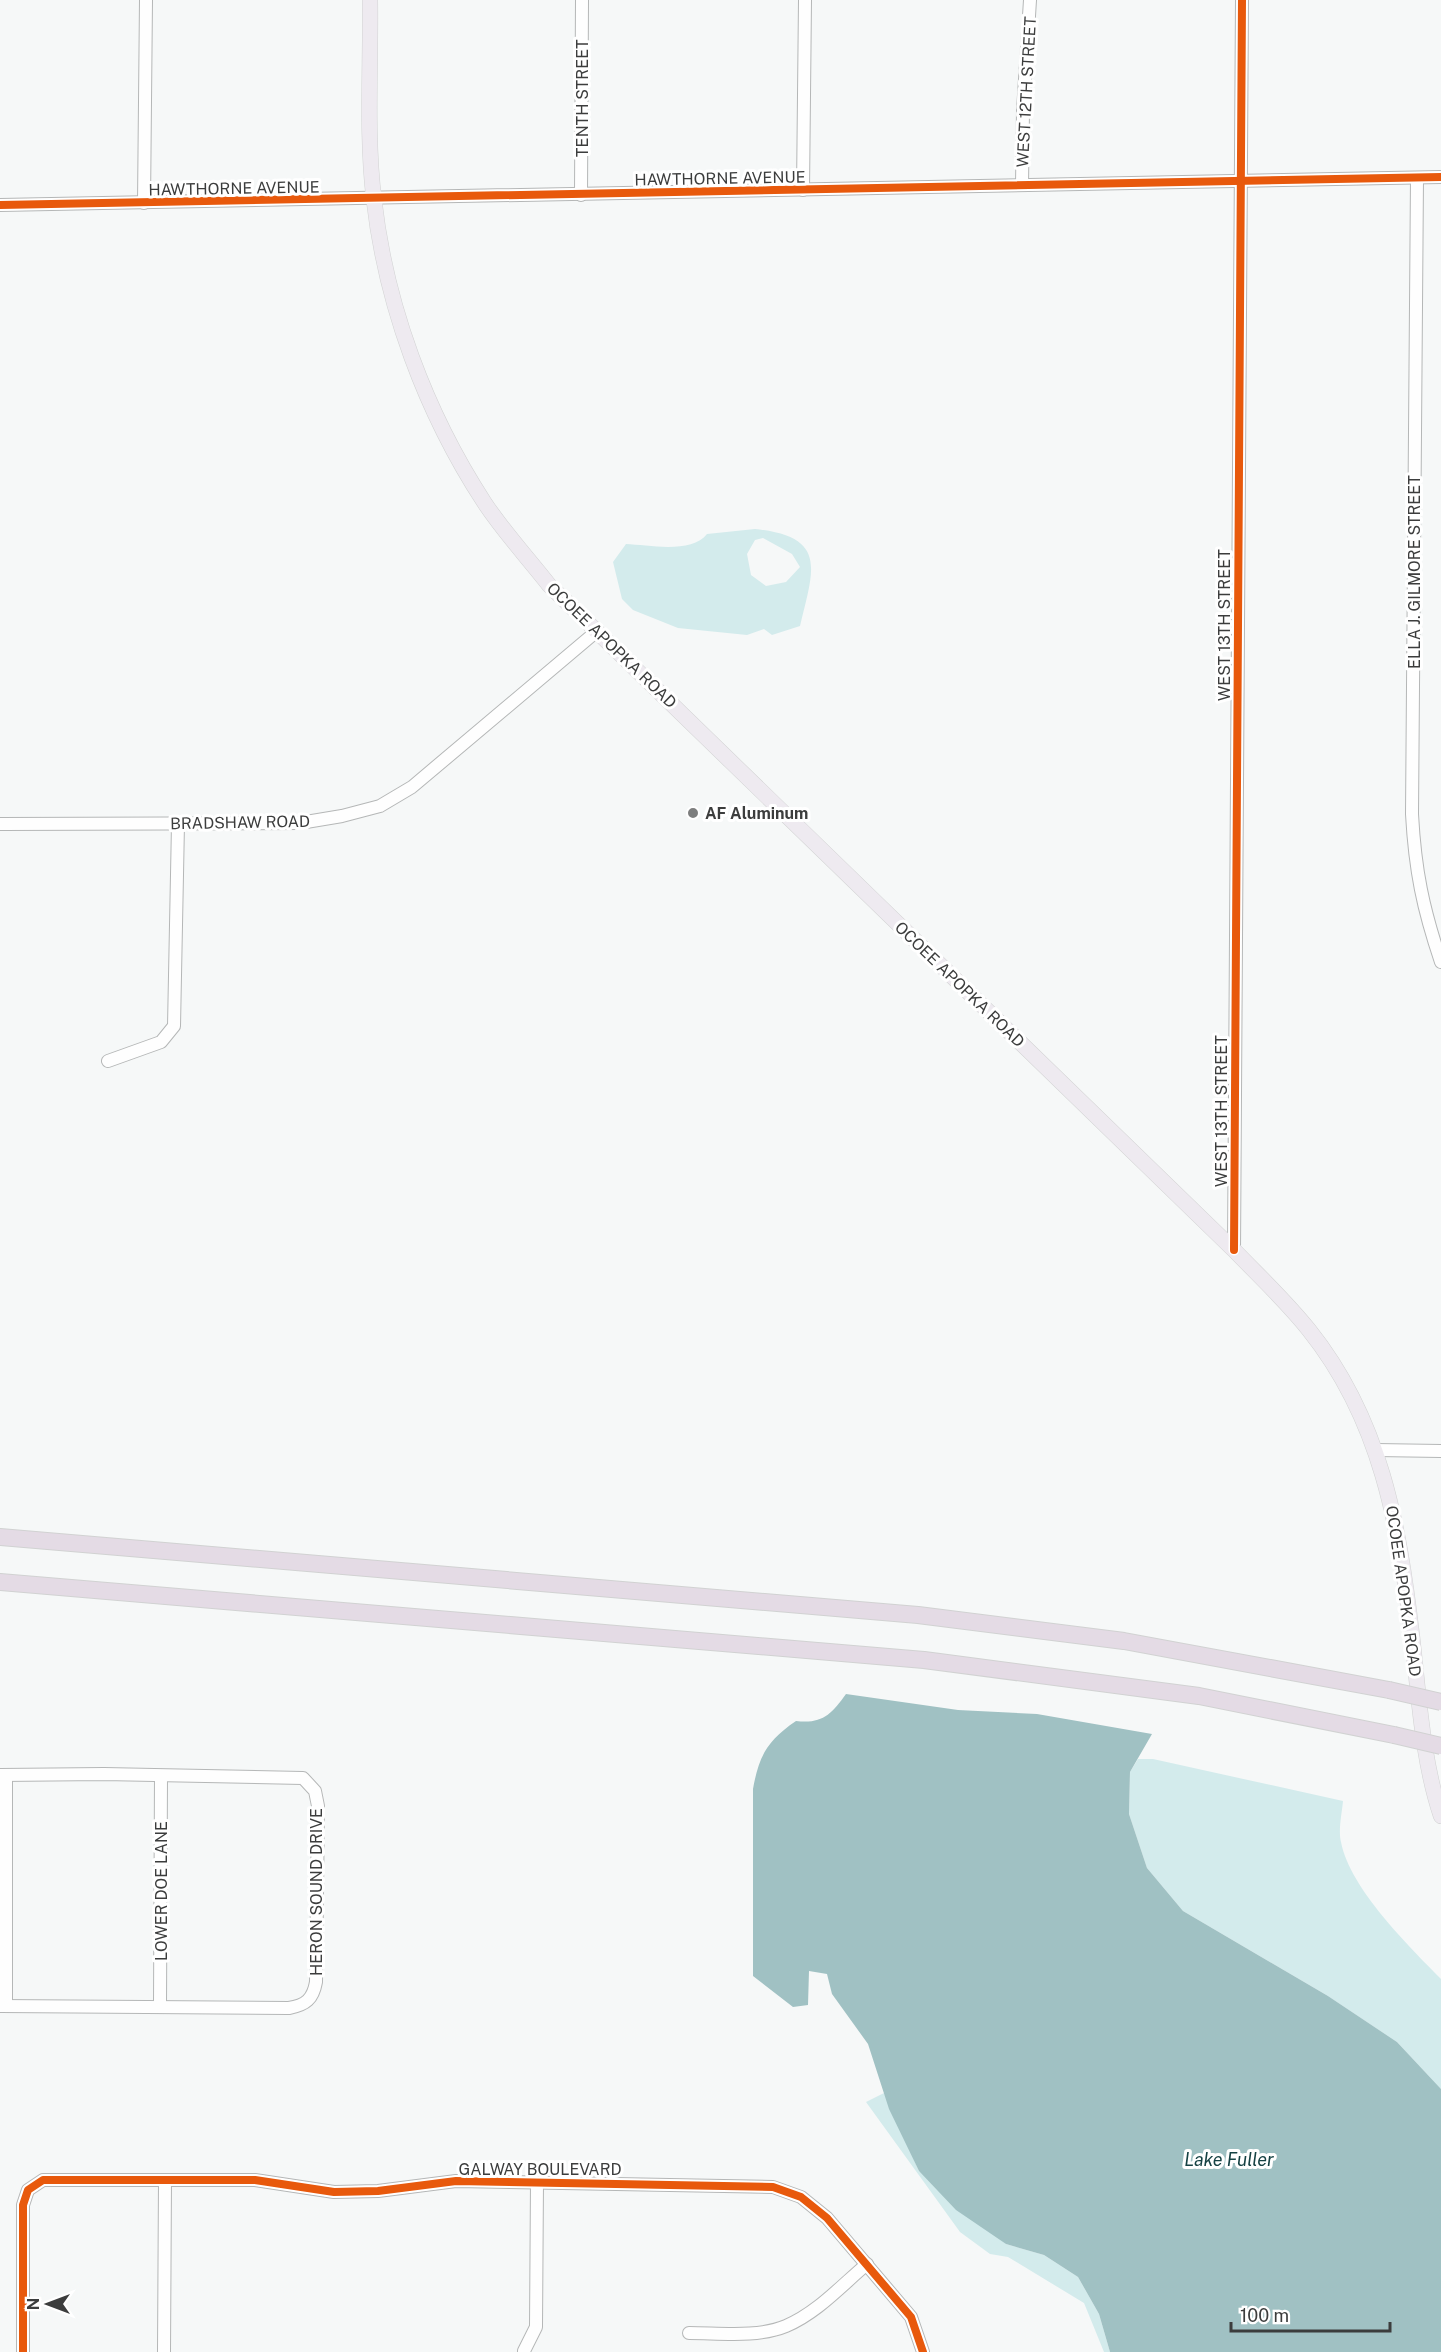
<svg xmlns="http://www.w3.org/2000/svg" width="1441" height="2352" font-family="'Public Sans',sans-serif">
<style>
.green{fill:#d3ebec;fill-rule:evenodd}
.water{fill:#a0c1c3}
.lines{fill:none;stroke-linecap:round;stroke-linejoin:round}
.minor-casing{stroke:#b5b7b7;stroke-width:14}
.major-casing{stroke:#d1d2d2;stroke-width:16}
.highway-casing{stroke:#d1d2d2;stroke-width:18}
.minor{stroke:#fefefe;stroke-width:12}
.major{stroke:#eeeaf0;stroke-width:15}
.highway{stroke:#e4dbe5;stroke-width:16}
.highway-bridge-casing{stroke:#d1d2d2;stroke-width:18;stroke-linecap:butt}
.highway-bridge{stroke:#e4dbe5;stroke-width:16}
.cycleway-casing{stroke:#fff;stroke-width:11}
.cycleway{stroke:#e8590c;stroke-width:8}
.poi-dot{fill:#7d7e7e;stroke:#fff;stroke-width:2}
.labels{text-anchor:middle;stroke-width:6;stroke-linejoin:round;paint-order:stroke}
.street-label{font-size:16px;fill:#3c3d3d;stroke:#fff}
.poi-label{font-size:16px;font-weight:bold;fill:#3c3d3d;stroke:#fff;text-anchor:start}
.water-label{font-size:18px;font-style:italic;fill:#164244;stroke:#fff}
</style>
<rect width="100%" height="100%" fill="#f6f8f8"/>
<g class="green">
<path d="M 755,529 C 829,537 813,570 800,626 L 772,635 L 764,629 L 747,635 L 678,628 L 633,610 L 622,599 L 613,562 L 626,544 C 649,545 692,554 707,534 ZM 763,538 L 792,554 L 800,567 L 786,582 L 766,586 L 751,575 L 747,554 L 755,540 Z"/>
<path d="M 1138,1759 L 1153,1759 L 1343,1801 C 1342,1813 1338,1830 1341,1842 C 1350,1889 1409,1946 1441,1979 L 1441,2089 L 1397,2042 L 1328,1996 L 1183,1911 L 1147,1868 L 1129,1814 L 1130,1772 Z"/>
<path d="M 884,2093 L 919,2171 L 1006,2244 L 1044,2255 L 1078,2277 L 1099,2314 L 1110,2352 L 1104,2352 L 1084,2303 L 1008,2257 L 990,2254 L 960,2232 L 866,2102 Z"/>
</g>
<path class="water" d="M 846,1694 L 958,1710 L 1037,1714 L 1152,1734 L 1130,1772 L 1129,1814 L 1147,1868 L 1183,1911 L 1328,1996 L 1397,2042 L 1441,2089 L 1441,2352 L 1110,2352 L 1099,2314 L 1078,2277 L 1044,2255 L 1006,2244 L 956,2210 L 919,2171 L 889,2109 L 868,2044 L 832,1994 L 827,1974 L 809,1971 L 808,2005 L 793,2007 L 753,1976 L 753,1789 C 759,1755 768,1740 796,1721 C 822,1724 831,1715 846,1694 Z"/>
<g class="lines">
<g class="minor-casing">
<g id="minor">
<path d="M 1417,178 L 1412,814 C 1415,870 1423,909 1441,962"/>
<path d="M 1022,185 L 1023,111 L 1030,0"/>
<path d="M 803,190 L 805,0"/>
<path d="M 581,195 L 582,0"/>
<path d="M 144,203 L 146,0"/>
<path d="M 0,205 L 1441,177"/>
<path d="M 0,824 L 300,823 L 342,816 L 380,806 L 412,787 L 597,631"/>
<path d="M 108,1061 L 161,1042 L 174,1026 L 178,824"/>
<path d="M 1234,1250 L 1242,0"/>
<path d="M 1376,1450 L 1441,1451"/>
<path d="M 0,1775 L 104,1774 L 303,1778 L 315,1791 L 318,1806 L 316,1982 C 313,1999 306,2005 289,2008 L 0,2006"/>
<path d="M 6,2006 L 6,1775"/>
<path d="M 160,2007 L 161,1776"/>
<path d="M 689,2333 C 720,2333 757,2338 786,2326 C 817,2313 842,2285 867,2264"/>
<path d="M 524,2351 L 536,2327 L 537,2182"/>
<path d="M 23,2352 L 23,2205 L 28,2190 L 43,2180 L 255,2180 L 334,2192 L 378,2191 L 456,2181 L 773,2187 L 801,2197 L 827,2218 L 911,2317 L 923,2352"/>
<path d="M 164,2352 L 165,2180"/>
</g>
</g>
<g class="major-casing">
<path id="major" d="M 370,0 C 371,66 366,135 374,200 C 386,306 426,413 484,502 C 503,531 527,557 549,585 L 1234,1250 C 1259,1276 1286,1301 1309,1330 C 1381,1420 1399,1525 1412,1636 C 1419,1696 1422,1759 1441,1816"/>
</g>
<g class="highway-casing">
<g id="highway">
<path d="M 0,1537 L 918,1615 L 1124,1641 L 1389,1690"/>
<path d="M 0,1582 L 924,1660 L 1199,1696 L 1394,1735"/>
</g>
</g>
<use href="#minor" class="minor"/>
<use href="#major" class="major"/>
<use href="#highway" class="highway"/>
<g class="highway-bridge-casing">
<g id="highway-bridge">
<path d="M 1389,1690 L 1441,1702"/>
<path d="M 1394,1735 L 1441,1746"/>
</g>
</g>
<use href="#highway-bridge" class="highway-bridge"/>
<g class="cycleway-casing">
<g id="cycleway">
<path d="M 0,205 L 1441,177"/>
<path d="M 1234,1250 L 1242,0"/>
<path d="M 23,2352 L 23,2205 L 28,2190 L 43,2180 L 255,2180 L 334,2192 L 378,2191 L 456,2181 L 773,2187 L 801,2197 L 827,2218 L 911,2317 L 923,2352"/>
</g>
</g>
<use href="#cycleway" class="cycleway"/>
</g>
<circle class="poi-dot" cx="693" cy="813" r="6"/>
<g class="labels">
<g class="street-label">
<text transform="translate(1026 92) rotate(-87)" y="6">WEST 12TH STREET</text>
<text transform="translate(582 98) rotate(-90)" y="6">TENTH STREET</text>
<text transform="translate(720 178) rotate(-1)" y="6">HAWTHORNE AVENUE</text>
<text transform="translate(234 188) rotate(-1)" y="6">HAWTHORNE AVENUE</text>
<text transform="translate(1414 572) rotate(-90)" y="6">ELLA J. GILMORE STREET</text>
<text transform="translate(1224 625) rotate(-90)" y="6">WEST 13TH STREET</text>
<text transform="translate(612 645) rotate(44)" y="6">OCOEE APOPKA ROAD</text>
<text transform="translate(240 822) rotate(-1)" y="6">BRADSHAW ROAD</text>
<text transform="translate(960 984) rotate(44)" y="6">OCOEE APOPKA ROAD</text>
<text transform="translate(1221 1111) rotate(-90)" y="6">WEST 13TH STREET</text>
<text transform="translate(1404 1591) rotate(82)" y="6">OCOEE APOPKA ROAD</text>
<text transform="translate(161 1891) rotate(-90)" y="6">LOWER DOE LANE</text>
<text transform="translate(316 1892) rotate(-90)" y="6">HERON SOUND DRIVE</text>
<text x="540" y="2175">GALWAY BOULEVARD</text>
</g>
<g class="poi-label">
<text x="705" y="819">AF Aluminum</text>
</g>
<g class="water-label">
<text x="1229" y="2166">Lake Fuller</text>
</g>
</g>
<g transform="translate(48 2304) rotate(270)" stroke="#ffffff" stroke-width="4.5" paint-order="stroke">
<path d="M0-4.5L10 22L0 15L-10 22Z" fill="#3c3d3d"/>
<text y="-9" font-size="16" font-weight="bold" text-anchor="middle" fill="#3c3d3d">N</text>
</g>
<path d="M1231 2322v9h159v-9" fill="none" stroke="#3c3d3d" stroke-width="3"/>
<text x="1240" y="2322" font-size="18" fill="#3c3d3d" stroke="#ffffff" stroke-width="4.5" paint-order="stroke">100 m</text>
</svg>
